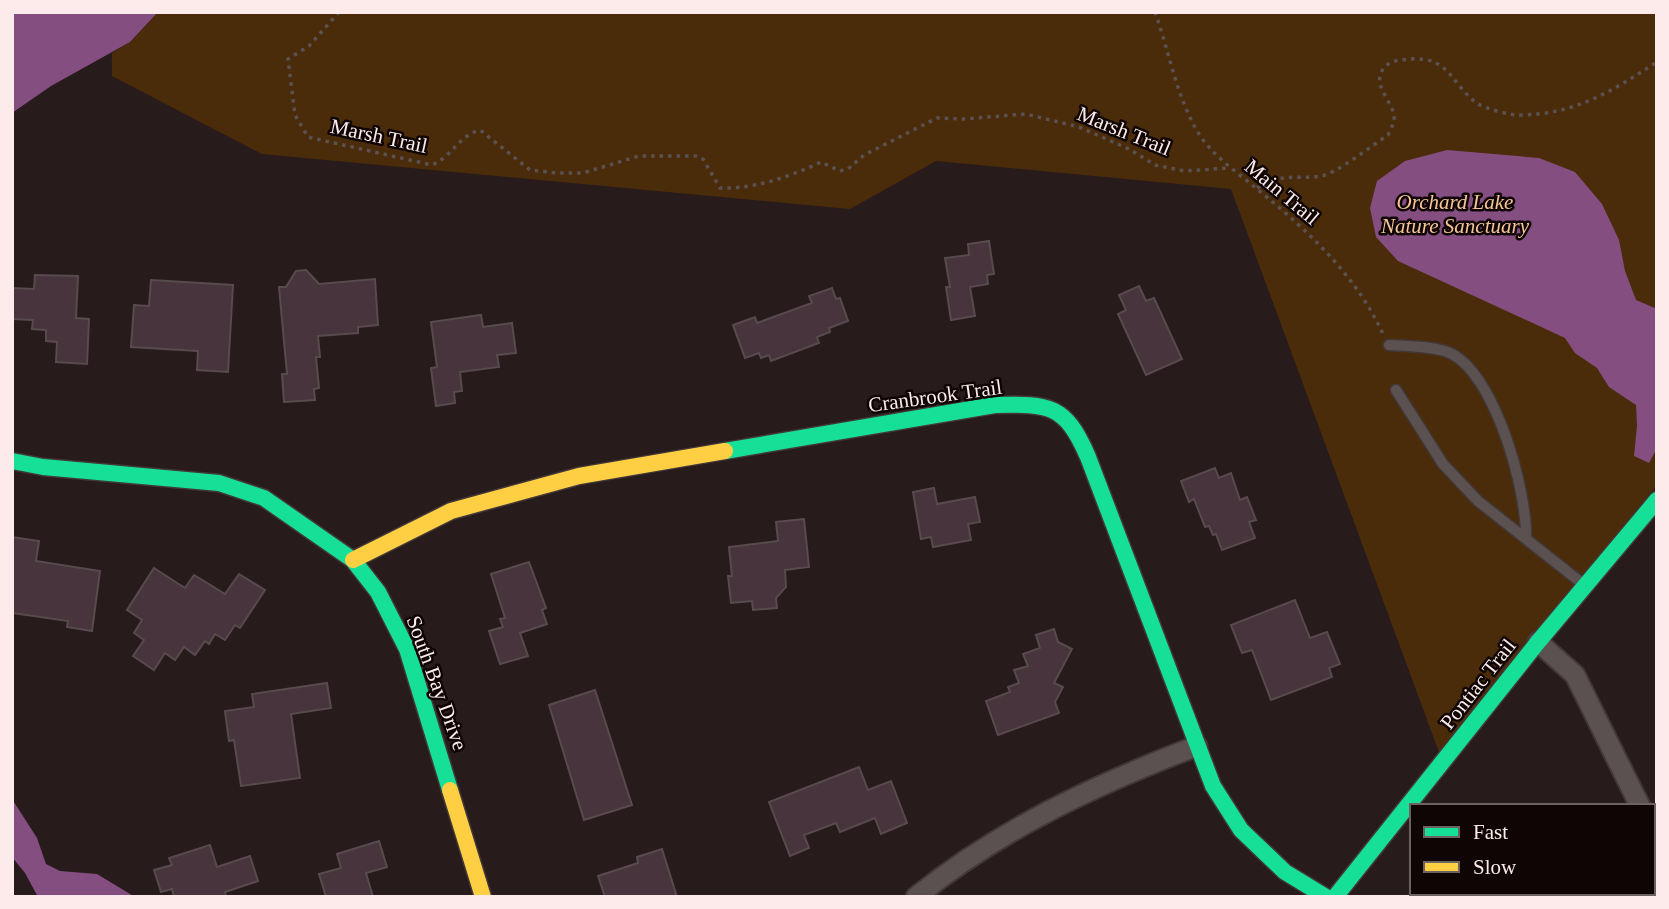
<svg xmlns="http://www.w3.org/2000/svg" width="1669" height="909" font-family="'Times New Roman',serif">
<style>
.green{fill:#4b2c0a}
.water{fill:#844e81}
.building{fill:#48343c;stroke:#574b4e;stroke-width:2}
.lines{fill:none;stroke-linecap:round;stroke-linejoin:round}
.lane-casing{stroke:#433838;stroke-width:13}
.street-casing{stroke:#433838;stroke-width:23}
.fast-casing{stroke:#433838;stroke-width:19}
.slow-casing{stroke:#433838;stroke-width:19}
.path{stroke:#5b5151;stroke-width:3.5;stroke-dasharray:3.5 5;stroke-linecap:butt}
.lane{stroke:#5c5151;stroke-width:10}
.street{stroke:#5c5151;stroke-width:19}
.fast{stroke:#16e098;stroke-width:16}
.slow{stroke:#ffcf43;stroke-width:16}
.labels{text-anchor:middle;stroke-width:5;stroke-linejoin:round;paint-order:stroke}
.street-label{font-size:21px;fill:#fdebeb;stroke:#0f0505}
.park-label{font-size:21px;font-style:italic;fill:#f6c595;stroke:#0f0505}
</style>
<rect width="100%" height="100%" fill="#281b1b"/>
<path class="green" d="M 158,12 L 1657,12 L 1657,485 L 1439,752 L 1231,189 L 936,161 L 850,209 L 262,154 L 112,76 L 112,53 L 130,42 Z"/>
<g class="water">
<path d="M 12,12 L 158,12 L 130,42 L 51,86 L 12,113 Z"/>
<path d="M 1447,150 L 1539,158 L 1575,172 L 1602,204 L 1619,240 L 1625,271 L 1636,300 L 1657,309 L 1657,448 L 1649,463 L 1634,456 L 1637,426 L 1636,405 L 1609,387 L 1597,368 L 1575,353 L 1565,338 L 1398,261 L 1376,237 L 1370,208 L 1377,181 L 1405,161 Z"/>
<path d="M 12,799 L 37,838 L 46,864 L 60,871 L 97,874 L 135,897 L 38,897 L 25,873 L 12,857 Z"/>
</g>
<g class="building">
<path d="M 989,241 L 994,274 L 987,275 L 988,284 L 970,287 L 975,316 L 951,320 L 946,287 L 950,287 L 945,258 L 969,255 L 968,244 Z"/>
<path d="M 306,270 L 319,284 L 375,279 L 378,325 L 358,327 L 358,333 L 318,336 L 320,357 L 316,357 L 319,388 L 314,389 L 315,400 L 284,402 L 282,374 L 287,374 L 279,287 L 286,287 L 296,271 Z"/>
<path d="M 35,275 L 78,276 L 76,318 L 89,319 L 87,364 L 56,362 L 57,342 L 46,341 L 46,330 L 32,329 L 33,320 L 12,319 L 12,288 L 34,289 Z"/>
<path d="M 151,280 L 233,285 L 228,372 L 197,370 L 198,351 L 131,347 L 134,305 L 149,306 Z"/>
<path d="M 1139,286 L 1146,301 L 1154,298 L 1182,359 L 1146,375 L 1118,314 L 1126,310 L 1119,295 Z"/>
<path d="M 832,288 L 836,299 L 840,298 L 848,321 L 829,328 L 830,332 L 817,337 L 819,343 L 771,361 L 769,355 L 761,358 L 759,353 L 745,358 L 733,325 L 755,317 L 757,323 L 812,303 L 809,296 Z"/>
<path d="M 481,315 L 483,327 L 512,323 L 516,353 L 497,355 L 499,367 L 460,372 L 462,391 L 454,392 L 455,403 L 436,406 L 431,368 L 437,367 L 431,322 Z"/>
<path d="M 1215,468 L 1219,478 L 1231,473 L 1240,500 L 1247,497 L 1256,520 L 1249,522 L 1255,538 L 1222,550 L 1216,534 L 1213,535 L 1209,526 L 1205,527 L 1194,499 L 1189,502 L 1181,481 Z"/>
<path d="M 934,488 L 937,504 L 975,497 L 980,522 L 968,524 L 971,540 L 933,547 L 931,537 L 921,539 L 913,492 Z"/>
<path d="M 804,519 L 809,567 L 785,570 L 786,587 L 776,598 L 777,608 L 753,610 L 752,601 L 731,603 L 728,576 L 732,576 L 729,547 L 778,541 L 776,522 Z"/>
<path d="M 12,537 L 39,541 L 36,561 L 100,571 L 92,631 L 67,627 L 68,621 L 12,613 Z"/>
<path d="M 529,562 L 546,608 L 542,610 L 547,624 L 520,633 L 528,656 L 500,664 L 489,631 L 503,627 L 500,619 L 505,618 L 491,574 Z"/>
<path d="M 154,568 L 185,588 L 194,575 L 225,594 L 239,574 L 265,590 L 240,628 L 235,625 L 225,640 L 215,634 L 209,644 L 205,641 L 195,655 L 184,647 L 175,660 L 165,653 L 154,670 L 133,656 L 144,640 L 134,633 L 142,620 L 127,610 Z"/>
<path d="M 1295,600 L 1310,638 L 1327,632 L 1340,664 L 1329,668 L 1332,677 L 1271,700 L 1252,650 L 1242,653 L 1231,625 Z"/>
<path d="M 1054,629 L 1058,642 L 1072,649 L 1054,683 L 1063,687 L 1055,702 L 1059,713 L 998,735 L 986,701 L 1010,692 L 1008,687 L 1019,683 L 1014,670 L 1028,666 L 1023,654 L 1040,648 L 1036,635 Z"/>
<path d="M 327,683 L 331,708 L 291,714 L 300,778 L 241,786 L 234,740 L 229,741 L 225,711 L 254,707 L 252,694 Z"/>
<path d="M 595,690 L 632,805 L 584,820 L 549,705 Z"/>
<path d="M 859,767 L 868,790 L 891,781 L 907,823 L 881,834 L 875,818 L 840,832 L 836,823 L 804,835 L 809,848 L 790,856 L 769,802 Z"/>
<path d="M 379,841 L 387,867 L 366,873 L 373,897 L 326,897 L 319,874 L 341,868 L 337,854 Z"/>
<path d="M 210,845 L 217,867 L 250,856 L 258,881 L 225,892 L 226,897 L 174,897 L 172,889 L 161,892 L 154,870 L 172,865 L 169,858 Z"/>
<path d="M 662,849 L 677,897 L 605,897 L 598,876 L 638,863 L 637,857 Z"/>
</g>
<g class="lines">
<g class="lane-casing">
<g id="lane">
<path d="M 1389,345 C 1405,346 1438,346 1452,354 C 1496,377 1527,491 1526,538"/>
<path d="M 1396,390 L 1443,464 L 1478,501 L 1583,584"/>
</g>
</g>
<g class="street-casing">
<g id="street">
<path d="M 1538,642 L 1575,675 L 1640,806"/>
<path d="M 1653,831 L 1657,837"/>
<path d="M 916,897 C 1000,829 1097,784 1197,746"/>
</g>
</g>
<g class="fast-casing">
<g id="fast">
<path d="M 725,451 L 995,405 C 1050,404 1065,404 1088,457 L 1213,786 L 1241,830 L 1285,872 L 1326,897"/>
<path d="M 12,461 L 43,467 L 219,483 L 264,498 L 353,560 L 378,592 L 407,649 L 450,790"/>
<path d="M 1335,897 L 1538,642 L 1657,500"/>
</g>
</g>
<g class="slow-casing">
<g id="slow">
<path d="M 353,560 L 451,511 L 579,476 L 725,451"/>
<path d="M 450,790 L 483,897"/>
</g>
</g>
<g class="path">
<path d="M 339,12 L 309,46 L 288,59 L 295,115 L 308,137 L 432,165 C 454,155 458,136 480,130 L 530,170 L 557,173 L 583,173 L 639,156 L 696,156 L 703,159 L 720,188 C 755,189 789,177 821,162 L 840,171 L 848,169 L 864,155 L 937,118 L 963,119 L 1026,114 L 1079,127 L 1129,149 L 1155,165 L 1185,171 L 1229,168"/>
<path d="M 1155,12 C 1169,51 1177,99 1199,134 C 1214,157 1237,172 1257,189 C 1307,230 1356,275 1383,334"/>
<path d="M 1257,188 C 1283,172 1294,180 1321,176 C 1336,174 1374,144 1388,135 C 1391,128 1395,122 1394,115 C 1391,99 1369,82 1386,66 C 1392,60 1402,60 1411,59 C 1450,56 1452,86 1478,104 C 1487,109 1509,115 1519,115 C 1575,115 1612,91 1657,62"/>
</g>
<use href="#lane" class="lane"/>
<use href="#street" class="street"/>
<use href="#fast" class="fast"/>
<use href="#slow" class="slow"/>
</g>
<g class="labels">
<g class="street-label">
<text transform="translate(1124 131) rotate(22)" y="7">Marsh Trail</text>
<text transform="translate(379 136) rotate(12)" y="7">Marsh Trail</text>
<text transform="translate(1282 192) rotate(40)" y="7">Main Trail</text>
<text transform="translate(935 396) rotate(-8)" y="7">Cranbrook Trail</text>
<text transform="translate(437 683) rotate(70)" y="7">South Bay Drive</text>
<text transform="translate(1478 684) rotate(-52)" y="7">Pontiac Trail</text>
</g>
<g class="park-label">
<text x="1455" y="209">Orchard Lake<tspan x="1455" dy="24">Nature Sanctuary</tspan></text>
</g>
</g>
<rect width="1669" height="909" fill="none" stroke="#fdebeb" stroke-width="28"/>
<rect x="1410" y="804" width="245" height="91" fill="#0f0505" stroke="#6e6161" stroke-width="2"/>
<rect x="1424" y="827" width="35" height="10" fill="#16e098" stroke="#6e6161" stroke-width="2"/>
<text x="1473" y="839" font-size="21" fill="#fdebeb">Fast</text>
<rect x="1424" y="862" width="35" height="10" fill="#ffcf43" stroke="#6e6161" stroke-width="2"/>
<text x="1473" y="874" font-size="21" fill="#fdebeb">Slow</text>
</svg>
